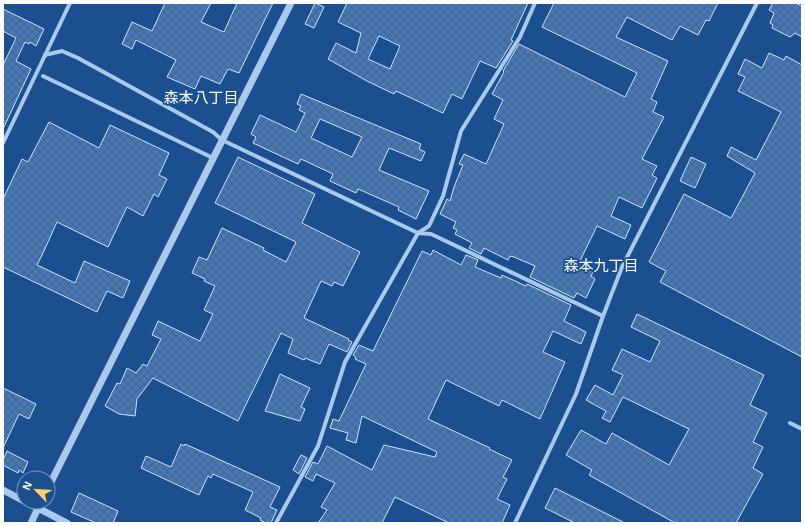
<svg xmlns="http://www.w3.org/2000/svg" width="805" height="526" font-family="Helvetica,'Noto Sans JP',sans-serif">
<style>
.building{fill:url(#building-cross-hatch);stroke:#cfe3fa;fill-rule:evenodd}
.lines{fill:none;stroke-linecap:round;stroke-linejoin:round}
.minor{stroke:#a9c9ee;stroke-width:4}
.tertiary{stroke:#a9c9ee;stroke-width:7}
.labels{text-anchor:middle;stroke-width:3.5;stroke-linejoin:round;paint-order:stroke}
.neighbourhood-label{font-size:15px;fill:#fff;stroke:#1b4f8f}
</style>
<defs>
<pattern id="building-cross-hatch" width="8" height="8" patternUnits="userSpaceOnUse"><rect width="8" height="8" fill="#4478b7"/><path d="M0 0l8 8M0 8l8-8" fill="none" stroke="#486282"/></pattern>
</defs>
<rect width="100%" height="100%" fill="#1b4f8f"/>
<g class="building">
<path d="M 165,3 L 211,3 L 201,22 L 224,32 L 237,3 L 273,3 L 239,73 L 228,69 L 220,84 L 201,76 L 195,89 L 167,77 L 176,60 L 136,40 L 132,49 L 122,44 L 132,22 L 152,31 Z"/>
<path d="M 315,3 L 324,7 L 314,28 L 305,24 Z"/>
<path d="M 347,3 L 528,3 L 511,40 L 513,41 L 496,68 L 480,61 L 462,99 L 452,94 L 443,113 L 396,91 L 394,94 L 367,81 L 328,59 L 336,43 L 356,53 L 361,33 L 338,22 ZM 379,36 L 400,46 L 390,69 L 368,59 Z"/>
<path d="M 554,3 L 718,3 L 709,21 L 706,20 L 698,35 L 680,26 L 672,40 L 627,17 L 616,37 L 668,61 L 651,99 L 657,102 L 653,112 L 664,117 L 642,159 L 657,166 L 652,175 L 657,178 L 642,208 L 619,197 L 611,216 L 631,225 L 625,239 L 597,226 L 579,263 L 594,270 L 591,276 L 595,279 L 586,298 L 577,293 L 574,298 L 530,277 L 535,266 L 514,257 L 510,256 L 508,260 L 484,248 L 481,254 L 469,248 L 472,243 L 455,234 L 457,230 L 453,228 L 456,222 L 440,214 L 447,199 L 450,201 L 454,187 L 463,165 L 459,164 L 464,154 L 486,164 L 504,124 L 494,119 L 503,100 L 492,94 L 504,72 L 503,71 L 519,44 L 625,97 L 637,73 L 542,27 Z"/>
<path d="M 773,3 L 795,3 L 802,6 L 802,37 L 795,33 L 790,37 L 772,28 L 773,25 L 770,23 L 774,13 L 769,10 Z"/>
<path d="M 3,9 L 44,29 L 36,46 L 30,42 L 29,44 L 25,42 L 16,61 L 31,69 L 3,129 L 3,65 L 16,38 L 3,31 Z"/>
<path d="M 769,53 L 784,60 L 786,56 L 802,65 L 802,357 L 660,282 L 666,271 L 649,262 L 684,194 L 731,218 L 755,173 L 727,156 L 731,147 L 756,160 L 781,112 L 738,91 L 745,77 L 738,74 L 745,59 L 762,68 Z"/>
<path d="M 301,94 L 421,144 L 419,149 L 425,152 L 421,161 L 389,148 L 379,170 L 429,191 L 416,219 L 398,210 L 399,207 L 358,189 L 356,193 L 330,181 L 333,174 L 301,159 L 298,164 L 253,143 L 256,137 L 251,134 L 260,115 L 296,132 L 305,113 L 299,110 L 301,106 L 297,104 ZM 320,119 L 362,137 L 352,157 L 311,138 Z"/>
<path d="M 49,122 L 99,148 L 110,125 L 169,153 L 159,175 L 167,179 L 158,197 L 154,194 L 143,216 L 127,207 L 108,247 L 57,222 L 43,253 L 37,265 L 75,283 L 84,261 L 130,281 L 123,298 L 107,291 L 97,312 L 3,267 L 3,199 L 22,159 L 28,162 Z"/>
<path d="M 238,157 L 315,194 L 302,223 L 360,252 L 343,286 L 334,282 L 332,286 L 321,281 L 304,318 L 349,339 L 348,340 L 352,342 L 347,352 L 329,344 L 320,364 L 305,358 L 304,360 L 288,353 L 293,339 L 281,333 L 238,421 L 153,378 L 137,399 L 135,416 L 119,414 L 105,406 L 117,383 L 120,384 L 127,368 L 136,373 L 143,364 L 147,366 L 161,339 L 152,335 L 158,321 L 200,341 L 213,314 L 204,310 L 215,286 L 204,281 L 205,279 L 192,273 L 199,257 L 207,260 L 222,228 L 264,248 L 263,250 L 286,262 L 296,242 L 215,203 Z"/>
<path d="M 691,157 L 706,164 L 695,188 L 680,181 Z"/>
<path d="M 433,250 L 461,265 L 466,255 L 478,260 L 475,267 L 501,278 L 502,275 L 526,286 L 527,284 L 571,305 L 564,321 L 586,332 L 581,344 L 553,331 L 543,352 L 565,362 L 540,419 L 502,400 L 499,406 L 446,380 L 428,419 L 490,448 L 489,449 L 512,460 L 503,477 L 507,479 L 497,499 L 510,505 L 502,523 L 449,523 L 395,497 L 382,523 L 318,523 L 327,510 L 321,507 L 335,483 L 316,474 L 313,481 L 305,477 L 313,462 L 318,464 L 327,446 L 372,470 L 384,445 L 435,457 L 437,452 L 362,416 L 356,443 L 346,440 L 348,433 L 330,428 L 333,419 L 339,421 L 366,364 L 355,359 L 356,357 L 353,355 L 359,345 L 373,351 L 422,251 L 431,255 Z"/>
<path d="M 637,314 L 764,375 L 750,405 L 767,413 L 753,442 L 763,447 L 753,468 L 763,474 L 736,523 L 675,523 L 589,475 L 592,470 L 566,455 L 581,430 L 606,444 L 612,433 L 669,465 L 689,429 L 623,397 L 610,422 L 602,418 L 606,411 L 586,400 L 595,385 L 613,395 L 623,375 L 612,370 L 622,349 L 650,362 L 660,341 L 631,327 Z"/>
<path d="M 280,374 L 310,388 L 301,407 L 305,409 L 300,421 L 265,411 Z"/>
<path d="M 3,388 L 36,404 L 29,419 L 19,414 L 3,448 Z"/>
<path d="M 181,444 L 184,446 L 185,444 L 280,487 L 270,507 L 277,510 L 271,523 L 266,523 L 260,520 L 261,518 L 245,510 L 253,492 L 213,474 L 211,478 L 208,476 L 199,495 L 141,468 L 146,456 L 171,467 Z"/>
<path d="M 7,451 L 28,462 L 23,473 L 19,470 L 18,473 L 3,465 L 3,460 Z"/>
<path d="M 301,455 L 307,458 L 299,474 L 293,470 Z"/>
<path d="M 555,488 L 625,523 L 575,523 L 545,508 Z"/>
<path d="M 79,493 L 118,511 L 113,523 L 96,523 L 71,512 Z"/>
</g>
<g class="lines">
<g class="minor">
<path d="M 45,55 L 62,51 L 78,58 L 213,132 L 222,140 L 418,233 L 431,234 L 603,316"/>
<path d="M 43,76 L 213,158"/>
<path d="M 3,143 L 70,3"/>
<path d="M 790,423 L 802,429"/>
<path d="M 276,523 L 318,446 L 345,362 L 418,233 L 429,226 L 443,196 L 461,131 L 520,37 L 535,3"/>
<path d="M 515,523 L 576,394 L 603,316 L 622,267 L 757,3"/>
</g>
<g class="tertiary">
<path d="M 48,488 L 291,3"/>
<path d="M 3,490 L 24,501"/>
<path d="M 26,502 L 67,523"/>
<path d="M 31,523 L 41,502"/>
</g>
</g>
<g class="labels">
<g class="neighbourhood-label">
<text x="201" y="103">森本八丁目</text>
<text x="601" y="271">森本九丁目</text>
</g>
</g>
<rect width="805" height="526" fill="none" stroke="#ffffff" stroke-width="8"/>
<g transform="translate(36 490) rotate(295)"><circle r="19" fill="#1b4f8f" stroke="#7695bc"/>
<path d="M0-3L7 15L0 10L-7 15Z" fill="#ffd166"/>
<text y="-6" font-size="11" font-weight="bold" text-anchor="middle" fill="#ffffff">N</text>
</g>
</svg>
